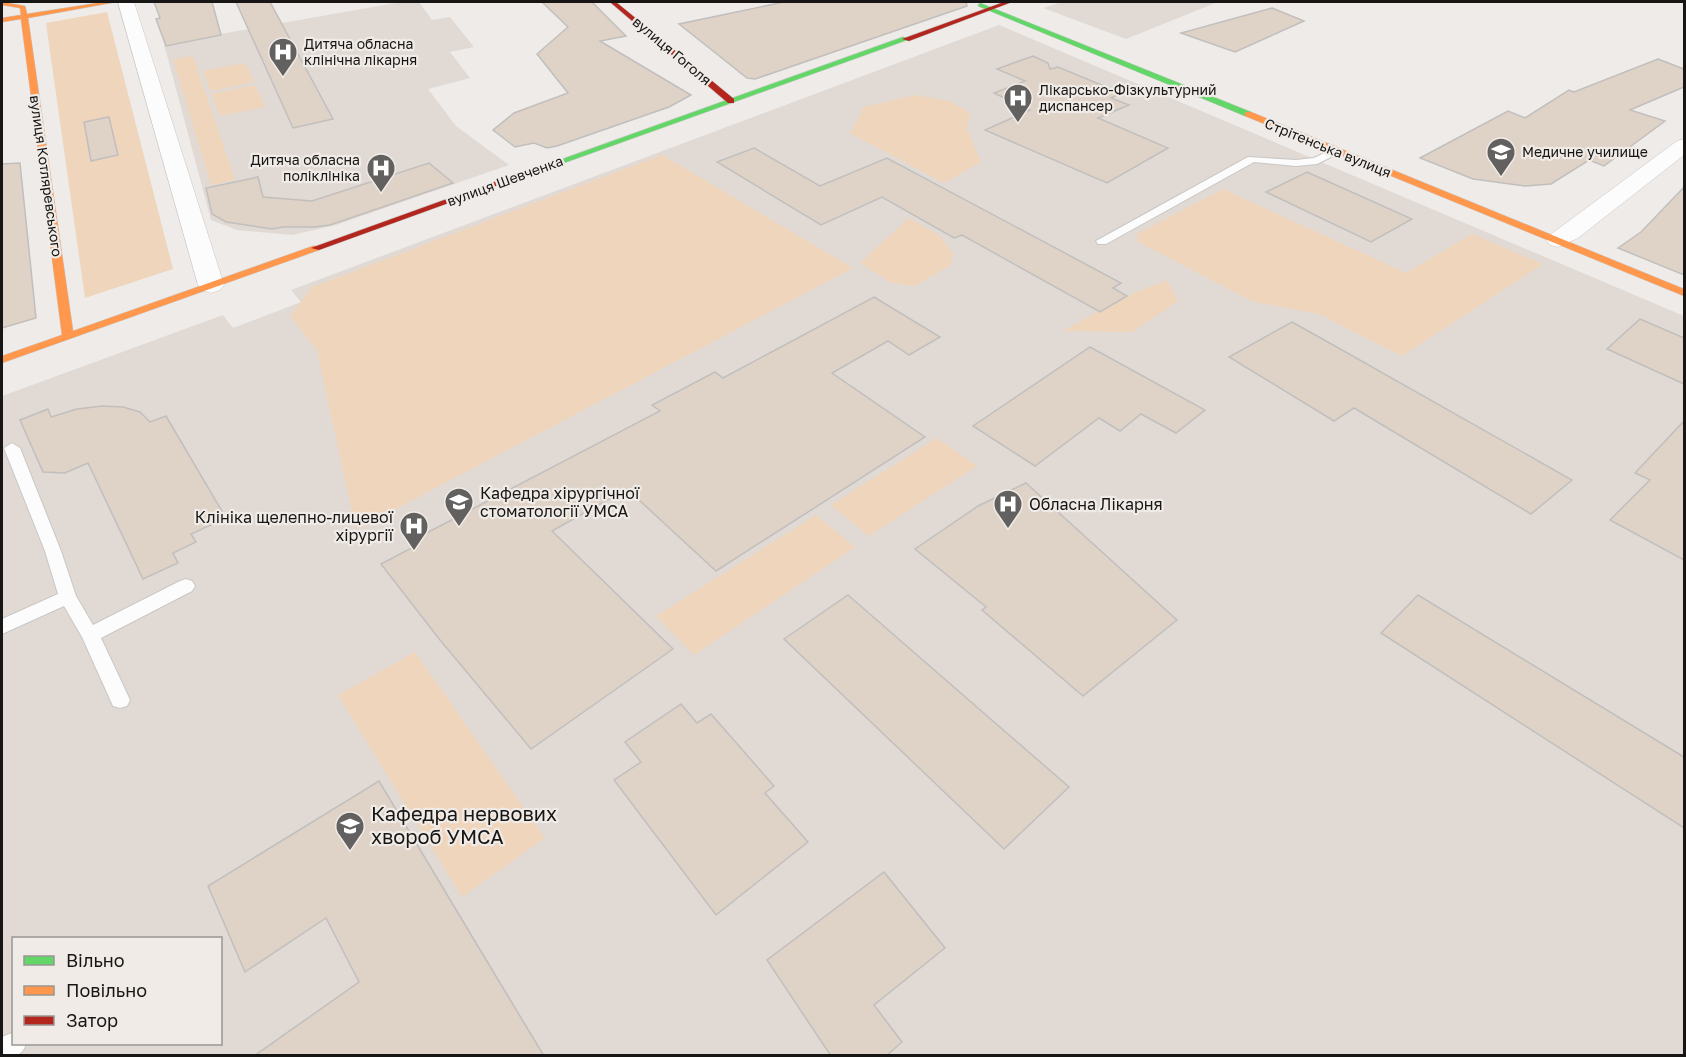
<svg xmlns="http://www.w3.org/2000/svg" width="1686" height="1057" font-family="'Golos Text',sans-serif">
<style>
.built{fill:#e1dad4;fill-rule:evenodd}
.green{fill:#efd5bc}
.building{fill:#dfd2c6;stroke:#c1bfbe;stroke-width:1.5}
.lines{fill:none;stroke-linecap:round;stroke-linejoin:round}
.lane-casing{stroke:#c9c7c5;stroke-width:2}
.street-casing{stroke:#c9c7c5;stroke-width:1}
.fast-casing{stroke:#c9c7c5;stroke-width:1}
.slow-casing{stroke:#c9c7c5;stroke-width:1}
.jam-casing{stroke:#c9c7c5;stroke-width:1}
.lane{fill:#fcfcfc;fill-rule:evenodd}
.street{fill:#fcfcfc;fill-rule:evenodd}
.fast{fill:#63d668;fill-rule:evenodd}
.slow{fill:#ff974d;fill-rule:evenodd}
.jam{fill:#b3261e;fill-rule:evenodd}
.labels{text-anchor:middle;stroke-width:4.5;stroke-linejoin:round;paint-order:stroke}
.far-poi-label{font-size:14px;fill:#171614;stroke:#f0ebe7;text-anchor:start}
.far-street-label{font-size:14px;fill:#171614;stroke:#f0ebe7}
.poi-label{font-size:16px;fill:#171614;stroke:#f0ebe7;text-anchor:start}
.near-poi-label{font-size:20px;fill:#171614;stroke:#f0ebe7;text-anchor:start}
</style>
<rect width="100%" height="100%" fill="#eeebe9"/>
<g class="built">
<path d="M 401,2 L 419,2 L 432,20 L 450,17 L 474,47 L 450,52 L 470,78 L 428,89 L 456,126 L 509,165 L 336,225 L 292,235 L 237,230 L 211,220 L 164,44 Z"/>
<path d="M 1062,2 L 1218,2 L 1126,39 L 1043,8 Z"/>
<path d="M 999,25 L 1684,316 L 1684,1055 L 2,1056 L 2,396 L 223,315 L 233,328 L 301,302 L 291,290 ZM 14,938 L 220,938 L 220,1044 L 14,1044 Z"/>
</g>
<g class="green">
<path d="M 107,12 L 173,269 L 85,298 L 46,23 Z"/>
<path d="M 193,56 L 235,180 L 211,185 L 173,59 Z"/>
<path d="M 245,63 L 254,82 L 211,91 L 203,71 Z"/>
<path d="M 255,85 L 265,107 L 220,116 L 211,94 Z"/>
<path d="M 915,95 L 949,101 L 970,113 L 967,128 L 981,162 L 944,183 L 850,133 L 864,107 Z"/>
<path d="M 662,155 L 853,268 L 356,530 L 317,350 L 290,316 L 312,287 Z"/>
<path d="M 1223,189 L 1406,273 L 1472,234 L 1543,264 L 1402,356 L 1319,314 L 1254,302 L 1138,242 L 1137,234 Z"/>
<path d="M 909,218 L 939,235 L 953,253 L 950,266 L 914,286 L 892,283 L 860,263 Z"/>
<path d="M 1167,280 L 1178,301 L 1132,332 L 1063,331 L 1127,296 Z"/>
<path d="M 937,438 L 977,466 L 869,536 L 831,505 Z"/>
<path d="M 816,515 L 855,547 L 694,655 L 656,616 Z"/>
<path d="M 415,652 L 545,838 L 462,897 L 338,695 Z"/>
</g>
<g class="building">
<path d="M 154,2 L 212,2 L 221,35 L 166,46 L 156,19 L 160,18 Z"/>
<path d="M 236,2 L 270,2 L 333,119 L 293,128 Z"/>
<path d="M 542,2 L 592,2 L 626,36 L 600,41 L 691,95 L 669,107 L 557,146 L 547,148 L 534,143 L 515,147 L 493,130 L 514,113 L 568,93 L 537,54 L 568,27 Z"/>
<path d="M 784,2 L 966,2 L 967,6 L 755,79 L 747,78 L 679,24 Z"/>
<path d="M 1272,8 L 1304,21 L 1235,52 L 1181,33 Z"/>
<path d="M 1033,56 L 1048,63 L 1050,69 L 1058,67 L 1121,93 L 1111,98 L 1129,105 L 1098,118 L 1168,148 L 1107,183 L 985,130 L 1030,110 L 994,93 L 1025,81 L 997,69 Z"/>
<path d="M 1658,59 L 1684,69 L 1684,87 L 1630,110 L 1665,121 L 1604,166 L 1589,160 L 1551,184 L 1525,186 L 1473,179 L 1420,158 L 1508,111 L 1525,118 L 1569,90 L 1574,92 Z"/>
<path d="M 109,117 L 118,155 L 91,161 L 84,122 Z"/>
<path d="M 754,148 L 820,186 L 887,158 L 1121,283 L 1113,288 L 1127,296 L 1100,312 L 962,235 L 954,238 L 882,197 L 821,225 L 717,162 Z"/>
<path d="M 20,163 L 36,318 L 2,328 L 2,164 Z"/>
<path d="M 429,163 L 453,183 L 330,225 L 315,227 L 283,227 L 272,229 L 226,222 L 212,214 L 206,188 L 258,177 L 263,197 L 312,201 Z"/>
<path d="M 1307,172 L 1412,219 L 1371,242 L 1266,192 Z"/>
<path d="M 1684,187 L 1684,275 L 1618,248 L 1641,232 Z"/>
<path d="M 874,297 L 940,337 L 909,355 L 888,341 L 832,373 L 925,437 L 716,571 L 627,489 L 552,531 L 673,649 L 531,749 L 440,640 L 381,564 L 419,544 L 415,539 L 660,411 L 652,405 L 715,372 L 723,378 Z"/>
<path d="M 1640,319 L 1684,338 L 1684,384 L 1607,349 Z"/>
<path d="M 1292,322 L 1335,346 L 1572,480 L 1531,514 L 1354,408 L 1334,421 L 1229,357 Z"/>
<path d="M 1090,347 L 1205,410 L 1176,433 L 1141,414 L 1120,431 L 1099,418 L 1035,466 L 973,426 Z"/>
<path d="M 102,406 L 123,407 L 140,412 L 150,422 L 166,416 L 226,518 L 191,534 L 196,542 L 173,553 L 178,563 L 143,579 L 88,463 L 65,473 L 43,472 L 20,420 L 48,409 L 51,417 L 77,409 Z"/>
<path d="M 1684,421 L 1684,560 L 1610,520 L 1650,480 L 1635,473 Z"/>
<path d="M 1026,483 L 1177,620 L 1083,696 L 982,610 L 986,607 L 915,549 L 978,506 Z"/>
<path d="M 848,595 L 1069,787 L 1004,849 L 784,639 Z"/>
<path d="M 1418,595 L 1684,757 L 1684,828 L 1381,633 Z"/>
<path d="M 681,704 L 697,723 L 711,714 L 774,786 L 765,793 L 808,842 L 716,915 L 614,780 L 641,762 L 625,742 Z"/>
<path d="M 379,781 L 479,948 L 544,1056 L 254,1056 L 359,982 L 326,918 L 245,972 L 208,886 Z"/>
<path d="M 884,872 L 945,948 L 874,1005 L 902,1042 L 886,1056 L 831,1056 L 767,960 Z"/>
</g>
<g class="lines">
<g class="lane-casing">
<g id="lane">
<path d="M 1335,148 L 1340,151 L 1339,153 L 1317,164 L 1296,166 L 1254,162 L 1106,244 L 1098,244 L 1096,241 L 1248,157 L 1296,160 L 1314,158 Z"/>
<path d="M 12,443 L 20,448 L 61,551 L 76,596 L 93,625 L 180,581 L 186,579 L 192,581 L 195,586 L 192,591 L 101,638 L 130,700 L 127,706 L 120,708 L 113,706 L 82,637 L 64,606 L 2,634 L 2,619 L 58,594 L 45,551 L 4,448 Z"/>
<path d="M 14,1032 L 14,1044 L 26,1044 C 22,1057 14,1056 2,1056 L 2,1037 Z"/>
</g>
</g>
<g class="street-casing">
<g id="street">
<path d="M 118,2 L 134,2 L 224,285 L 220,290 L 211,293 L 202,290 L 198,285 Z"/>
<path d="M 1684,139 L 1684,155 L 1578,238 L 1558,247 L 1550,245 L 1546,240 L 1550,235 L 1677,141 Z"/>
</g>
</g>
<g class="fast-casing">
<g id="fast">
<path d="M 980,3 L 1251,112 L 1252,114 L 1245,116 L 978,6 Z"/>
<path d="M 903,37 L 910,39 L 550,168 L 543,166 Z"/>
</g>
</g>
<g class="slow-casing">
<g id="slow">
<path d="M 2,2 L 25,6 L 27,14 L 104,2 L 116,2 L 28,18 L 73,331 L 313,246 L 319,246 L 319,250 L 2,363 L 2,356 L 62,335 L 21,19 L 2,22 L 2,18 L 21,15 L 20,8 L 2,5 Z"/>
<path d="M 1245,112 L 1251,112 L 1684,289 L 1684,296 L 1245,116 Z"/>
</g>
</g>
<g class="jam-casing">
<g id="jam">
<path d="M 610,2 L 616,2 L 734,99 L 734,103 L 728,103 Z"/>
<path d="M 1004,2 L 1012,2 L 909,41 L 902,39 Z"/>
<path d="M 544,164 L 551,166 L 319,250 L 311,248 Z"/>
</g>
</g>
<use href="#lane" class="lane"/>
<use href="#street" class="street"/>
<use href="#fast" class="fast"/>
<use href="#slow" class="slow"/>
<use href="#jam" class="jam"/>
</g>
<defs>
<g id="hospital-pin" transform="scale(1.5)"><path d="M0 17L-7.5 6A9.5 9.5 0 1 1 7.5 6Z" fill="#62615f" stroke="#f0ebe7"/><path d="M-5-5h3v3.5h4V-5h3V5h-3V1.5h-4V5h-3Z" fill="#fff"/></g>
<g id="university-pin" transform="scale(1.5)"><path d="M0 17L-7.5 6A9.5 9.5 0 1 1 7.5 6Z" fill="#62615f" stroke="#f0ebe7"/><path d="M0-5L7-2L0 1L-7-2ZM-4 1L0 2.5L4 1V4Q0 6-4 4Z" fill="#fff"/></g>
</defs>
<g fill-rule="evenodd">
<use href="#hospital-pin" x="283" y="52"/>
<use href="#hospital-pin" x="1018" y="98"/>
<use href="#university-pin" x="1501" y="152"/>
<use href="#hospital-pin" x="381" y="168"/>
<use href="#university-pin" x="459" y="502"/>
<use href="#hospital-pin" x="1008" y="504"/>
<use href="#hospital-pin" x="414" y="526"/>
<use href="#university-pin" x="350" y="826"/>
</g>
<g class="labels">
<g class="far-poi-label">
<text x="304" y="49">Дитяча обласна<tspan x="304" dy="16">клінічна лікарня</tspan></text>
<text x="1039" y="95">Лікарсько-Фізкультурний<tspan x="1039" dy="16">диспансер</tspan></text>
<text x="1522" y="157">Медичне училище</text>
<text x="360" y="165" text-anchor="end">Дитяча обласна<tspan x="360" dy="16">поліклініка</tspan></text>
</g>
<g class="far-street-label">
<text transform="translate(672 51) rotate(40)" y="5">вулиця Гоголя</text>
<text transform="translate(1328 148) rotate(22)" y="5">Стрітенська вулиця</text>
<text transform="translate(46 176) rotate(82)" y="5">вулиця Котляревського</text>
<text transform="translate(505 181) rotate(-20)" y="5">вулиця Шевченка</text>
</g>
<g class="poi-label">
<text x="480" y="499">Кафедра хірургічної<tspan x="480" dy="18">стоматології УМСА</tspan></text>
<text x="1029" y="510">Обласна Лікарня</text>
<text x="393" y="523" text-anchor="end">Клініка щелепно-лицевої<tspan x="393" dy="18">хірургії</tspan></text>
</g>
<g class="near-poi-label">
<text x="371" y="821">Кафедра нервових<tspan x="371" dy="23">хвороб УМСА</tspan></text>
</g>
</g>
<rect width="1686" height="1057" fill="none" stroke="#171614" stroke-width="6"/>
<rect x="12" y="937" width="210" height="108" fill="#f0ebe7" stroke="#999693" stroke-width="1.5"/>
<rect x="24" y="956" width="30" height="9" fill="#63d668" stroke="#999693" stroke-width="1.5"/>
<text x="66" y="967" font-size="18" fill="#171614">Вільно</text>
<rect x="24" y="986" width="30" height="9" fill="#ff974d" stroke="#999693" stroke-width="1.5"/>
<text x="66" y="997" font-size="18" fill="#171614">Повільно</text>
<rect x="24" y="1016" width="30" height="9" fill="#b3261e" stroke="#999693" stroke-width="1.5"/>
<text x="66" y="1027" font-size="18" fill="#171614">Затор</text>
</svg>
